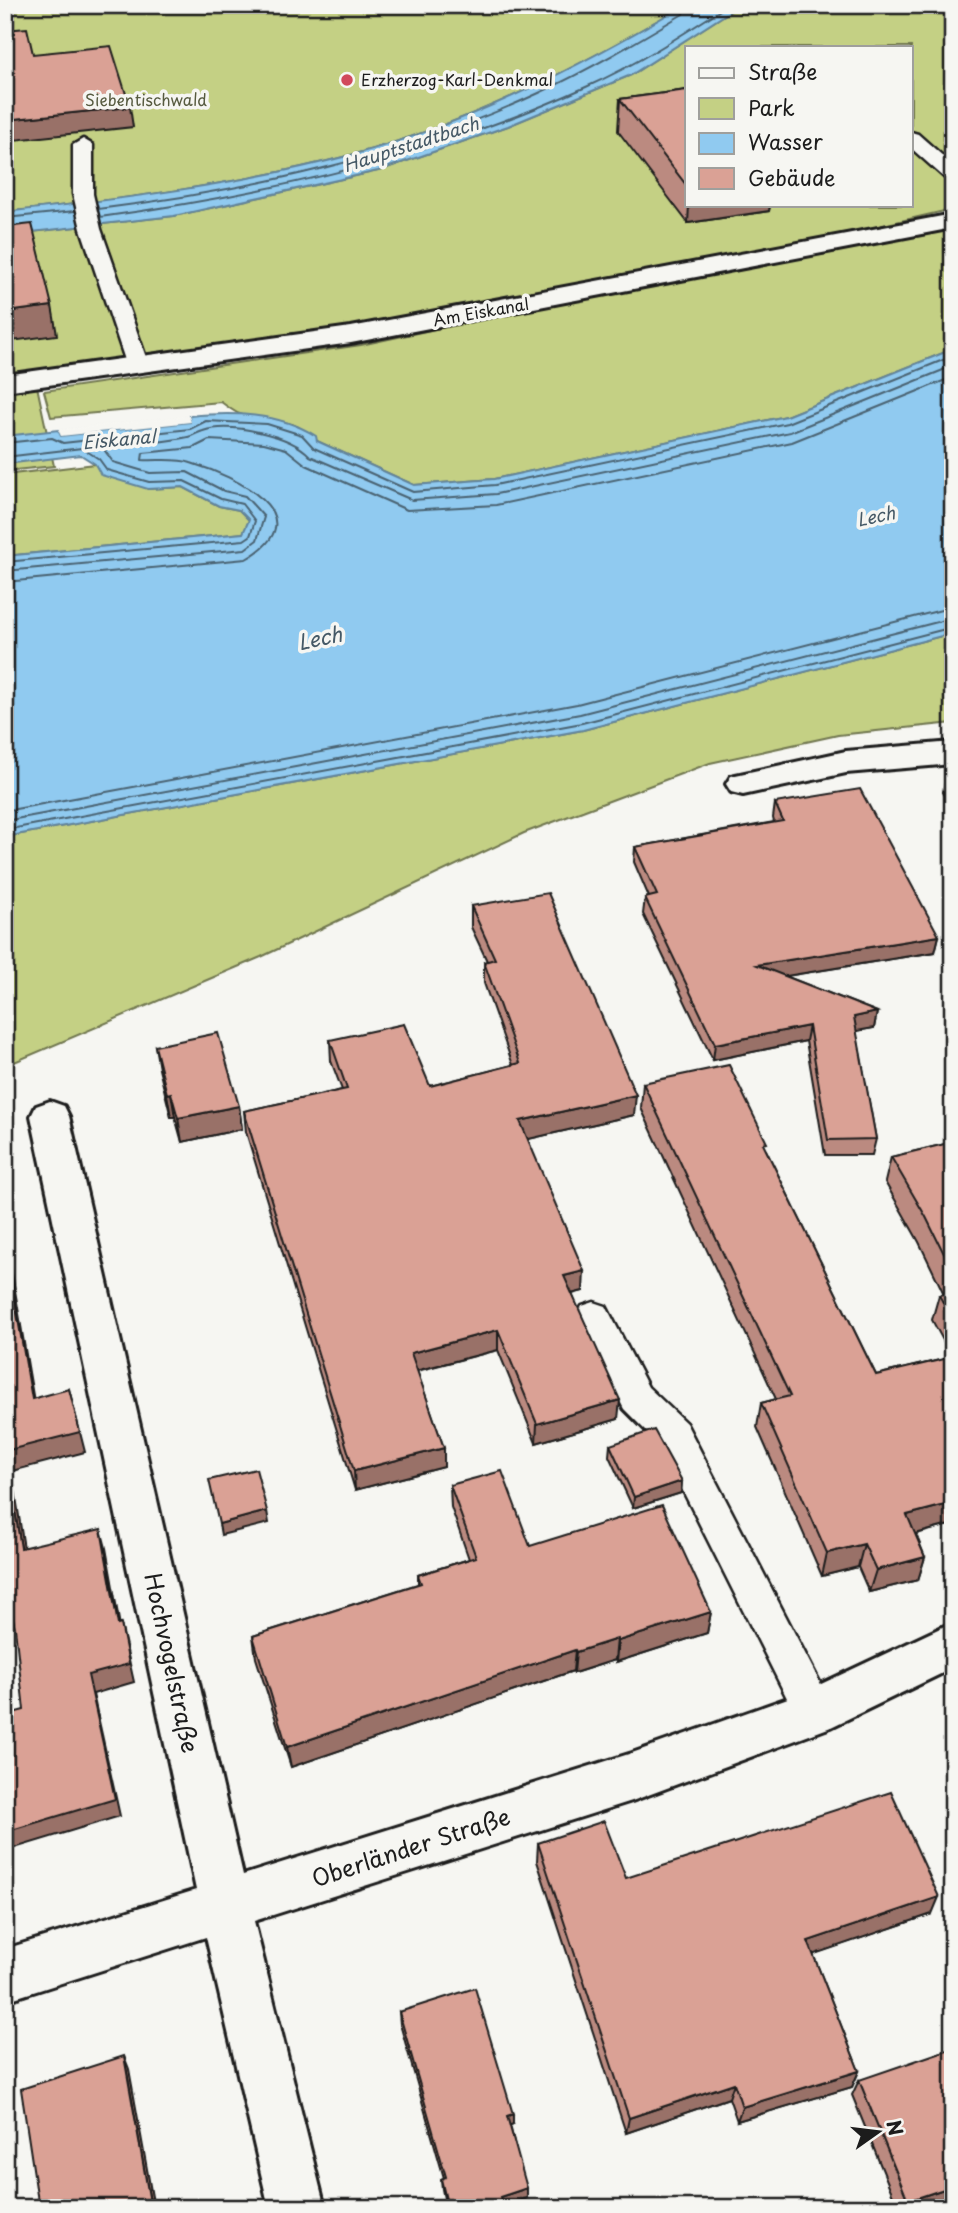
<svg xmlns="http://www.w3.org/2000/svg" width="958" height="2213" font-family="'Playpen Sans',sans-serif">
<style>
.green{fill:#c4d084;stroke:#707650;stroke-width:2;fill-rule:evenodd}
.water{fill:#90caf0;stroke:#62849b;stroke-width:2}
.pier{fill:#f6f6f2}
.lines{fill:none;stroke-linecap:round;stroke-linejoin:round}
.shore{stroke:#4a6271;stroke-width:2}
.service-casing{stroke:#1c1c1c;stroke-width:5}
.minor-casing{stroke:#1c1c1c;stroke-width:6}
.service{fill:#f6f6f2;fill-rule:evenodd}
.minor{fill:#f6f6f2;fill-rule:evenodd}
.wall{fill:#bb8a80;stroke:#1c1c1c;stroke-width:2}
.shaded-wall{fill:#997168;stroke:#1c1c1c;stroke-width:2}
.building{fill:#daa195;stroke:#1c1c1c;stroke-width:2}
.poi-dot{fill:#d1495b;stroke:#f6f6f2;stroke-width:2.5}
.labels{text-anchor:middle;stroke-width:7;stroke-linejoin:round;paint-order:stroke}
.far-poi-label{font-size:16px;fill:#1c1c1c;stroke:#f6f6f2;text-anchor:start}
.far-park-label{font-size:16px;fill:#575b40;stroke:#f6f6f2}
.far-street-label{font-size:16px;fill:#1c1c1c;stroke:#f6f6f2}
.far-water-label{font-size:18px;font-style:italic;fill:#455966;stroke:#f6f6f2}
.water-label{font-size:21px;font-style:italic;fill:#455966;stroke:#f6f6f2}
.near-street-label{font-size:23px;fill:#1c1c1c;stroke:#f6f6f2}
</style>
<rect width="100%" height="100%" fill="#f6f6f2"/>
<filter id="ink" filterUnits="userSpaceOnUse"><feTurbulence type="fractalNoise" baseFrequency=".0143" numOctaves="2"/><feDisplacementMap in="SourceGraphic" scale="14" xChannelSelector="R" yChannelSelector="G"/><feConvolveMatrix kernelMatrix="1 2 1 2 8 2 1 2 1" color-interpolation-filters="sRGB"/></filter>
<g filter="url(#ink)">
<g class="green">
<path d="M 5,5 L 684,5 C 579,67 469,124 351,155 C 238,185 122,199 5,212 Z"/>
<path d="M 740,5 L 953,5 L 953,209 L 687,270 L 331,336 L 35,377 L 54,466 L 5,471 L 5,235 L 174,216 L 378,171 L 508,126 L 631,75 ZM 687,47 L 911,47 L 911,205 L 687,205 Z"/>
<path d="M 953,229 L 953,349 L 786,416 L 494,479 L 414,485 L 317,441 C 291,414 271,424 240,414 C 234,412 227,406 221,402 L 51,417 L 44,391 L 361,345 L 500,315 Z"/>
<path d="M 95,464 L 148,489 L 183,487 L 219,506 L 239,510 L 249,520 L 244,533 L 5,556 L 5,475 Z"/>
<path d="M 953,633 L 953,723 L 838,735 L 710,763 L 524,833 L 261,957 L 5,1066 L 5,837 L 583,730 Z"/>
</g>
<g class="water">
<path d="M 684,5 L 740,5 L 631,75 L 508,126 L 378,171 L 174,216 L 5,235 L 5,212 C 122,199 238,185 351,155 C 469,124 579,67 684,5 Z"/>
<path d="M 953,349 L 953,633 L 583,730 L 5,837 L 5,556 L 243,533 L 249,520 L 239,510 L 219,506 L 183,487 L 148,489 L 101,475 L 95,464 L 81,455 L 5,464 L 5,436 L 58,430 L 61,436 L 190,422 L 189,416 C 232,412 278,412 316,436 L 317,441 L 414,485 L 494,479 L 786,416 Z"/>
</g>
<path class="pier" d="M 186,416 L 189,416 L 191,422 L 61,436 L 58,430 Z"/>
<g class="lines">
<g class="shore">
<path d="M 98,209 C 249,190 399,158 539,93 C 589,70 636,42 683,14 L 687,5"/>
<path d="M 100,217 C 267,194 431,157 586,87 C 636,65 682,35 728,5"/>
<path d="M 5,218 L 75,211"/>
<path d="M 5,443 L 52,438 L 63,443 L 190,429 L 206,421 L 267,424 L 302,435 L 314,448 L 413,492 L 495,485 L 787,423 L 953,356"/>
<path d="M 5,457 L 82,448 L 99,459 L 107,470 L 149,482 L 184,481 L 221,499 L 242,504 L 255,521 L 250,536 L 244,540 L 5,562"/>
<path d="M 5,571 L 245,549 L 257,540 L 264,517 L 245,496 L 224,491 L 187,472 L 150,473 L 113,462 L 105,451 L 107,447 C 134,444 162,443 188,437 C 194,436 198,432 203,431 C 231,422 291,435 310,456 L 412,500 L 496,494 L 790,432 L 953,366"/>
<path d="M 5,582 L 246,559 C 321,516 234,476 191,463 C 177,458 157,461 142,460 L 143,453 L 193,448 L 209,440 L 264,443 L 286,449 L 306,465 L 407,510 L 496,505 L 792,442 L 953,377"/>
<path d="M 5,811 L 577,704 L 953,607"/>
<path d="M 5,821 L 580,714 L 953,618"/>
<path d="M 5,830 L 582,723 L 953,627"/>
</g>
<g class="service-casing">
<g id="service">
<path d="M 911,132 L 918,134 L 953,165 L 953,181 L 946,179 L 911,148 Z"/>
<path d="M 83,139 L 93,145 L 93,194 L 101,229 L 149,366 L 146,371 L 130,371 L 127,366 L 81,229 L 73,194 L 73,145 Z"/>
<path d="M 594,1302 L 606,1306 L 648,1387 L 686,1423 L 828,1698 L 834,1711 L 828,1724 L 814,1729 L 800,1724 L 660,1445 L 624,1409 L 577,1316 L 582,1306 Z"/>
</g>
</g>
<g class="minor-casing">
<g id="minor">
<path d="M 953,214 L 953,228 L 351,343 L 5,391 L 5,375 L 351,327 Z"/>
<path d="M 953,742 L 953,764 L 846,773 L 743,795 L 731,792 L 726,784 L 731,776 L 846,751 Z"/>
<path d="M 50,1101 L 64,1106 L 69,1116 L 243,1875 L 632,1753 L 802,1693 L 953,1622 L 953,1668 L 831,1727 L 632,1801 L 254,1921 L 325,2208 L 269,2208 L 206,1937 L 5,2001 L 5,1949 L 196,1890 L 31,1116 L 36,1106 Z"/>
</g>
</g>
<use href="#service" class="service"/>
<use href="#minor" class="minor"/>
</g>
<g class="wall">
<path d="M 687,90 L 687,205 L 770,205 L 769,211 L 688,223 L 618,131 L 620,99 Z"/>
<path d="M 953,773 L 953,809 L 943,792 L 947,774 Z"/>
<path d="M 775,803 L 939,936 L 935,952 L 785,976 L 877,1012 L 874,1028 L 856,1031 L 876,1139 L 872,1155 L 825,1155 L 806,1041 L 713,1060 L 643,914 L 645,898 L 649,897 L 634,862 L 635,847 L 774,822 L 773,818 Z"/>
<path d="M 471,906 L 634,1115 L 528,1139 L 583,1291 L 572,1294 L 618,1419 L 536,1443 L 498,1350 L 417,1371 L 444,1448 L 444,1467 L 355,1490 L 246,1132 L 244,1111 L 342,1090 L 331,1061 L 330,1040 L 430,1086 L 513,1065 L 484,983 L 484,962 L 487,961 L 471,927 Z"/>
<path d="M 155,1046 L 239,1106 L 242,1129 L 182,1142 L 175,1117 L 171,1117 L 159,1069 Z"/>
<path d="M 643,1083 L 766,1150 L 876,1375 L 952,1357 L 932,1320 L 939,1295 L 944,1294 L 919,1242 L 885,1182 L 891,1157 L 953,1142 L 953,1524 L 916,1534 L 925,1557 L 918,1580 L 869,1592 L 858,1567 L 822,1576 L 757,1427 L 761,1403 L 776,1399 L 641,1108 Z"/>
<path d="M 610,1445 L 682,1481 L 681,1493 L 633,1508 L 609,1456 Z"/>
<path d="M 450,1485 L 530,1546 L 711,1612 L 707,1633 L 616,1662 L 615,1660 L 574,1673 L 573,1671 L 291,1767 L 256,1658 L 253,1636 L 418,1584 L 418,1575 L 469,1559 L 451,1507 Z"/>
<path d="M 538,1843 L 626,1878 L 932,1914 L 813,1954 L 859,2071 L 852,2087 L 737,2121 L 729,2098 L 626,2133 L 537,1861 Z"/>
<path d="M 399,2012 L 513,2124 L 510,2125 L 527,2198 L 502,2206 L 503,2208 L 446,2208 L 442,2189 L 441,2179 L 444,2178 L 400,2024 Z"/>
<path d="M 859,2080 L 921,2208 L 898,2208 L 852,2095 Z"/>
</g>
<g class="shaded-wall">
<path d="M 130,107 L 133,127 L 5,141 L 5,120 Z"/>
<path d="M 689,205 L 770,205 L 769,211 L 688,223 Z"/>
<path d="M 52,306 L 57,335 L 11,341 L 13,362 L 5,363 L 6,312 Z"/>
<path d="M 939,936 L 935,952 L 755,981 L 757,965 Z"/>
<path d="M 877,1012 L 874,1028 L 851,1032 L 854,1017 Z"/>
<path d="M 809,1026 L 806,1041 L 713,1060 L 715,1044 Z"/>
<path d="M 171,1093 L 175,1117 L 171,1117 L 167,1094 Z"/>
<path d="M 636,1095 L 634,1115 L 520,1141 L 520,1121 Z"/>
<path d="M 239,1106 L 242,1129 L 182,1142 L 178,1118 Z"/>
<path d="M 5,1232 L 37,1419 L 32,1399 L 5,1245 Z"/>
<path d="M 584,1271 L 583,1291 L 563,1296 L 564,1276 Z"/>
<path d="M 498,1330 L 498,1350 L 411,1372 L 411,1353 Z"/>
<path d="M 69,1389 L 85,1452 L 12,1471 L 27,1568 L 21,1548 L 5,1451 Z"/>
<path d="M 620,1400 L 618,1419 L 536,1443 L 537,1424 Z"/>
<path d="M 444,1448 L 444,1467 L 355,1490 L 354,1471 Z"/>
<path d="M 682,1481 L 681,1493 L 633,1508 L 634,1497 Z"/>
<path d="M 953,1503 L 953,1524 L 900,1538 L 907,1515 Z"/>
<path d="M 267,1511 L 269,1523 L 221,1535 L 219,1524 Z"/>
<path d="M 101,1529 L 106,1548 L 123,1643 L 118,1625 Z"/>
<path d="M 864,1544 L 858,1567 L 822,1576 L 827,1553 Z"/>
<path d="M 925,1557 L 918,1580 L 869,1592 L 876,1570 Z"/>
<path d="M 711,1612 L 707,1633 L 616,1662 L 618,1641 Z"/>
<path d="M 121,1624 L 134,1682 L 93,1694 L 120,1816 L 5,1851 L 5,1832 L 88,1675 Z"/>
<path d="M 617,1639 L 615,1660 L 574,1673 L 576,1652 Z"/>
<path d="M 575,1650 L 573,1671 L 291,1767 L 287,1747 Z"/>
<path d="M 939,1897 L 932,1914 L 803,1958 L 808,1941 Z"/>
<path d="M 124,2056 L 129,2069 L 154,2208 L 151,2208 Z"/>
<path d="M 859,2071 L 852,2087 L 737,2121 L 742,2107 Z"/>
<path d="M 734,2083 L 729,2098 L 626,2133 L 629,2118 Z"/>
<path d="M 513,2114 L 513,2124 L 506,2127 L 507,2116 Z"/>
<path d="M 953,2186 L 953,2197 L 921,2208 L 905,2208 L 908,2201 Z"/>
<path d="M 527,2188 L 527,2198 L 499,2207 L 500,2197 Z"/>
</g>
<g class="building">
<path d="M 27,28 L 33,54 L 111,46 L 130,107 L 5,120 L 5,30 Z"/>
<path d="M 687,90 L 687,186 L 620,99 Z"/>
<path d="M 32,224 L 52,306 L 6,312 L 8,333 L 5,333 L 5,227 Z"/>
<path d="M 953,773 L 953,784 L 947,774 Z"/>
<path d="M 860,789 L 939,936 L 757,965 L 877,1012 L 854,1017 L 876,1139 L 828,1140 L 809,1026 L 715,1044 L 645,898 L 657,895 L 635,847 L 783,821 L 775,803 Z"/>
<path d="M 548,893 L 636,1095 L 520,1121 L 584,1271 L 564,1276 L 620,1400 L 537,1424 L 498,1330 L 411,1353 L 444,1448 L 354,1471 L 244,1111 L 347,1089 L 330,1040 L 404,1024 L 430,1086 L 520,1063 L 484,962 L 495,959 L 471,906 Z"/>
<path d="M 218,1033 L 239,1106 L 178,1118 L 171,1093 L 167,1094 L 155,1046 Z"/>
<path d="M 729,1065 L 767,1143 L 763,1144 L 876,1375 L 953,1357 L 953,1422 L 950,1423 L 953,1429 L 953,1503 L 907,1515 L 925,1557 L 876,1570 L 864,1544 L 827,1553 L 761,1403 L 790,1396 L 643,1083 Z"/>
<path d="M 953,1142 L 953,1272 L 926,1217 L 891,1157 Z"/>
<path d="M 5,1245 L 32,1399 L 69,1389 L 80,1432 L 5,1451 L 21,1548 L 101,1529 L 118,1625 L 121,1624 L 129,1664 L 88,1675 L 115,1799 L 5,1832 L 5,1715 L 24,1710 L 15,1628 L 5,1580 Z"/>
<path d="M 953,1292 L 953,1321 L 939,1295 Z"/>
<path d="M 654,1430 L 682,1481 L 634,1497 L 610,1445 Z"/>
<path d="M 256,1469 L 267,1511 L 219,1524 L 209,1480 Z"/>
<path d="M 502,1471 L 530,1546 L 662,1505 L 711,1612 L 618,1641 L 617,1639 L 576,1652 L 575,1650 L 287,1747 L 253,1636 L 421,1583 L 418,1575 L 476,1557 L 450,1485 Z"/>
<path d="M 891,1792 L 939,1897 L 808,1941 L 859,2071 L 742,2107 L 734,2083 L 629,2118 L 538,1843 L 604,1821 L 626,1878 Z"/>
<path d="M 475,1988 L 513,2114 L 507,2116 L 527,2188 L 500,2197 L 503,2208 L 448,2208 L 441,2179 L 446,2177 L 399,2012 Z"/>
<path d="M 953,2048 L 953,2186 L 908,2201 L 859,2080 Z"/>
<path d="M 124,2056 L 151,2208 L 39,2208 L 21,2089 Z"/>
</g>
</g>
<circle class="poi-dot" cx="347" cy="80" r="7"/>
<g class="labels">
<g class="far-poi-label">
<text x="361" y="86">Erzherzog-Karl-Denkmal</text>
</g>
<g class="far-park-label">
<text x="146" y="106">Siebentischwald</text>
</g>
<g class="far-street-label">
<text transform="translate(481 312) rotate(-10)" y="6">Am Eiskanal</text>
</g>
<g class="far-water-label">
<text transform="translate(411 145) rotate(-18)" y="6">Hauptstadtbach</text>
<text transform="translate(119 440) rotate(-5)" y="6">Eiskanal</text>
<text transform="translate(876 517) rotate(-12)" y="6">Lech</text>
</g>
<g class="water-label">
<text transform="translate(320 639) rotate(-12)" y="7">Lech</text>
</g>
<g class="near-street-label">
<text transform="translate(171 1663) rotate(78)" y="8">Hochvogelstraße</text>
<text transform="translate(411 1848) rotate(-18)" y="8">Oberländer Straße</text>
</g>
</g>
<rect width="958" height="2213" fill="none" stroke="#f6f6f2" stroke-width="28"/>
<rect x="14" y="14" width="930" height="2185" fill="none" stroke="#1c1c1c" stroke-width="2.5" filter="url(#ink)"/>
<rect x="685" y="46" width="228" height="161" fill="#f6f6f2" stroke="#9f9f9c" stroke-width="2"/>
<rect x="699" y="68" width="35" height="10" fill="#f6f6f2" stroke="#9f9f9c" stroke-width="2"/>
<text x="748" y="80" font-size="21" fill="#1c1c1c">Straße</text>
<rect x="699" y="98" width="35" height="21" fill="#c4d084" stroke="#9f9f9c" stroke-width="2"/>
<text x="748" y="116" font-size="21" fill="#1c1c1c">Park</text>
<rect x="699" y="133" width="35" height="21" fill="#90caf0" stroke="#9f9f9c" stroke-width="2"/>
<text x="748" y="150" font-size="21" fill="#1c1c1c">Wasser</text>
<rect x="699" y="168" width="35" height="21" fill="#daa195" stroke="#9f9f9c" stroke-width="2"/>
<text x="748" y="186" font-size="21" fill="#1c1c1c">Gebäude</text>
<g transform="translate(878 2132) rotate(76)" stroke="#f6f6f2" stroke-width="5" paint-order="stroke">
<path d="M0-5L12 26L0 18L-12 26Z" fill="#1c1c1c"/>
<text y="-10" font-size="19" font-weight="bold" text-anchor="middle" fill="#1c1c1c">N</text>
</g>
</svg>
